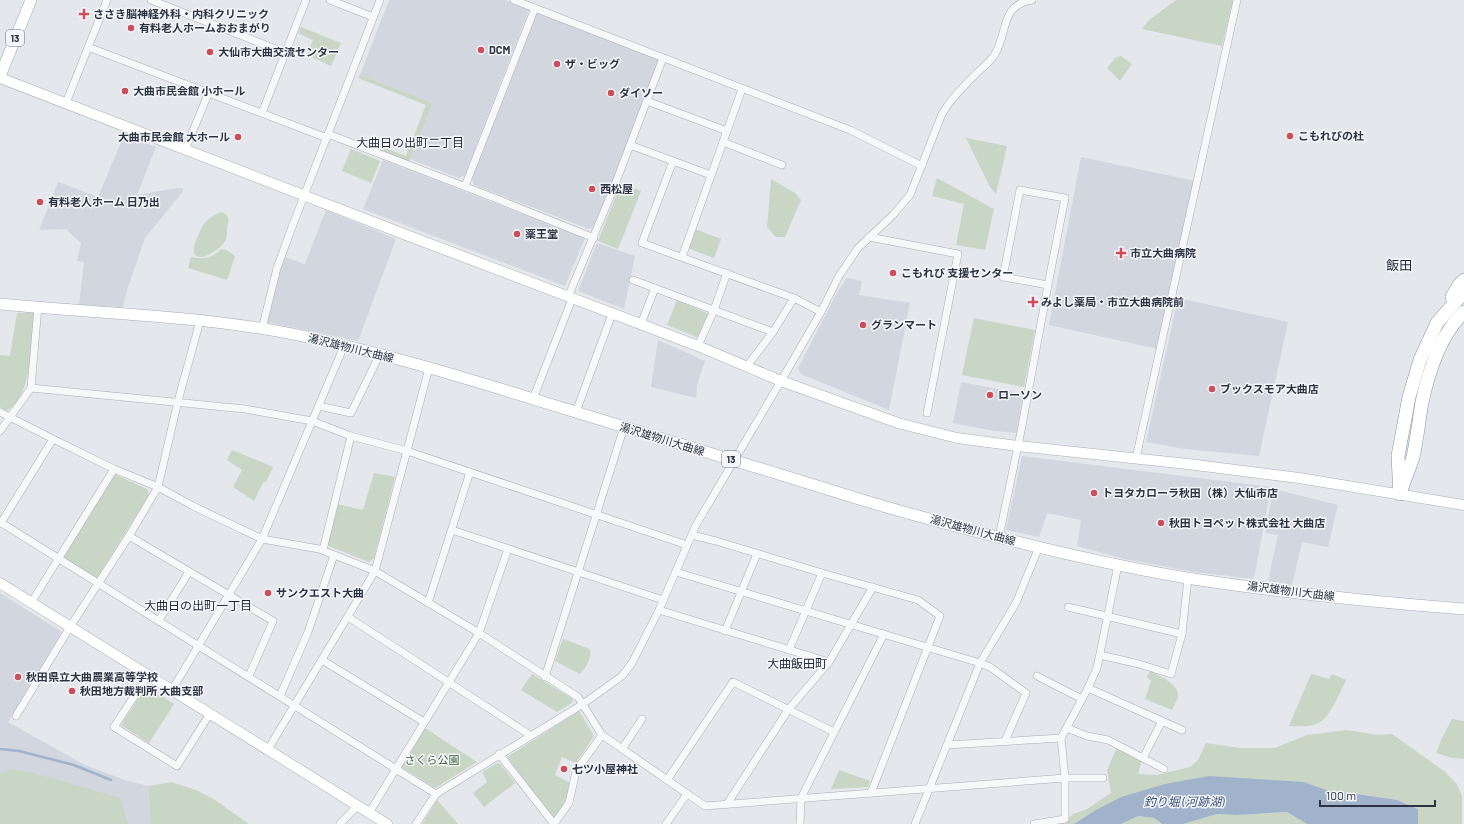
<svg xmlns="http://www.w3.org/2000/svg" width="1464" height="824" font-family="Barlow,'Noto Sans JP',sans-serif">
<style>
.built{fill:#d2d6de}
.green{fill:#c9d5c5}
.water{fill:#a0b3cb}
.lines{fill:none;stroke-linecap:round;stroke-linejoin:round}
.stream{stroke:#a0b3cb;stroke-width:2.5}
.street-casing{stroke:#a9aeb6;stroke-width:8}
.secondary-casing{stroke:#a9aeb6;stroke-width:11}
.primary-casing{stroke:#a3abb7;stroke-width:12}
.highway-casing{stroke:#8c93a2;stroke-width:14}
.street{stroke:#f7f8fa;stroke-width:7}
.secondary{stroke:#fff;stroke-width:10}
.primary{stroke:#fff;stroke-width:11}
.highway{stroke:#fff;stroke-width:13}
.poi-dot{fill:#cd4d5b;stroke:#f4f6f9;stroke-width:1.5}
.labels{text-anchor:middle;stroke-width:3;stroke-linejoin:round;paint-order:stroke}
.shield{fill:#f4f6f9;stroke:#686e7a;stroke-width:1}
.shield-label{font-size:10px;font-weight:bold;fill:#2c3444}
.poi-label{font-size:11px;font-weight:bold;fill:#2c3444;stroke:#f4f6f9;text-anchor:start}
.street-label{font-size:11px;fill:#2c3444;stroke:#f4f6f9}
.park-label{font-size:11px;fill:#3f6039;stroke:#f4f6f9}
.neighbourhood-label{font-size:12px;fill:#1e2535;stroke:#f4f6f9}
.water-label{font-size:12px;font-style:italic;fill:#365178;stroke:#f4f6f9}
.quarter-label{font-size:13px;fill:#1e2535;stroke:#f4f6f9}
</style>
<rect width="100%" height="100%" fill="#e4e7ec"/>
<g class="built">
<path d="M 389,0 L 505,0 L 529,10 L 465,175 L 459,178 L 410,159 L 431,103 L 360,75 Z"/>
<path d="M 536,12 L 660,60 L 595,226 L 589,229 L 474,185 L 472,179 Z"/>
<path d="M 124,135 L 156,147 L 137,195 L 177,188 L 183,188 L 183,191 L 145,238 L 127,290 L 123,307 L 79,305 L 84,262 L 77,261 L 81,243 L 66,229 L 39,230 L 58,182 L 98,197 Z"/>
<path d="M 1081,157 L 1195,181 L 1158,349 L 1049,325 Z"/>
<path d="M 383,160 L 585,238 L 565,286 L 363,209 Z"/>
<path d="M 326,210 L 396,239 L 358,341 L 267,322 L 273,295 L 284,257 L 305,264 Z"/>
<path d="M 597,243 L 635,256 L 624,309 L 578,291 Z"/>
<path d="M 847,278 L 862,281 L 859,295 L 910,303 L 889,410 L 801,374 L 798,368 L 838,291 Z"/>
<path d="M 1178,298 L 1288,322 L 1259,456 L 1185,449 L 1146,442 Z"/>
<path d="M 658,340 L 705,361 L 697,385 L 696,398 L 651,387 Z"/>
<path d="M 961,382 L 1023,394 L 1017,433 L 994,431 L 953,423 Z"/>
<path d="M 1022,456 L 1271,487 L 1254,579 L 1188,571 L 1125,559 L 1077,546 L 1081,520 L 1047,513 L 1039,537 L 1006,530 Z"/>
<path d="M 1273,489 L 1338,505 L 1328,547 L 1302,542 L 1292,585 L 1268,581 L 1278,535 L 1265,533 Z"/>
<path d="M 0,593 L 62,632 L 8,722 L 85,765 L 125,780 L 148,786 L 151,824 L 0,824 Z"/>
</g>
<g class="green">
<path d="M 1176,0 L 1233,0 L 1222,46 L 1142,29 L 1149,20 Z"/>
<path d="M 301,27 L 341,43 L 331,66 L 307,55 L 313,40 L 298,33 Z"/>
<path d="M 1121,56 L 1132,64 L 1120,81 L 1107,68 L 1116,57 Z"/>
<path d="M 360,75 L 432,103 L 409,162 L 379,149 L 380,146 L 406,156 L 426,105 L 358,78 Z"/>
<path d="M 966,138 L 1007,146 L 996,194 L 990,187 Z"/>
<path d="M 351,149 L 380,161 L 371,183 L 342,171 Z"/>
<path d="M 937,178 L 994,209 L 985,250 L 956,245 L 964,204 L 932,196 Z"/>
<path d="M 771,179 L 795,193 L 801,200 L 785,237 L 776,237 L 767,227 Z"/>
<path d="M 621,183 L 641,191 L 618,249 L 598,241 Z"/>
<path d="M 222,212 L 226,214 C 230,219 228,223 227,229 C 227,233 227,238 225,241 C 220,251 191,268 194,247 C 195,241 199,234 201,229 C 205,221 213,214 222,212 Z"/>
<path d="M 695,229 L 721,239 L 714,258 L 688,248 Z"/>
<path d="M 221,249 L 226,250 L 235,256 L 227,280 L 188,268 L 191,257 C 204,259 212,259 221,249 Z"/>
<path d="M 677,300 L 709,314 L 699,338 L 667,325 Z"/>
<path d="M 17,313 L 35,313 C 32,339 32,400 6,411 L 0,407 L 0,355 L 10,356 Z"/>
<path d="M 974,318 L 1035,330 L 1024,387 L 962,375 Z"/>
<path d="M 232,450 L 273,467 L 266,482 L 263,482 L 254,501 L 233,487 L 242,470 L 227,460 Z"/>
<path d="M 374,473 L 395,477 L 374,558 L 369,562 L 326,545 L 337,504 L 363,510 Z"/>
<path d="M 114,474 L 147,489 L 149,495 L 97,578 L 62,557 Z"/>
<path d="M 563,639 L 590,649 C 592,658 586,667 580,674 L 555,661 Z"/>
<path d="M 1150,671 C 1158,675 1179,684 1178,695 C 1178,700 1174,705 1172,710 L 1145,699 L 1151,681 L 1147,677 Z"/>
<path d="M 532,674 L 573,699 L 572,703 L 557,712 L 521,690 Z"/>
<path d="M 1311,674 L 1329,679 L 1332,674 L 1346,680 C 1342,689 1329,718 1320,722 C 1311,728 1299,726 1289,726 Z"/>
<path d="M 146,686 L 174,704 L 149,743 L 121,725 Z"/>
<path d="M 579,711 L 594,736 L 576,763 L 562,757 L 555,775 L 570,783 C 567,799 563,806 553,820 L 507,757 Z"/>
<path d="M 1452,719 L 1464,721 L 1464,759 L 1452,758 L 1436,753 L 1441,740 Z"/>
<path d="M 425,728 L 477,762 L 435,788 L 401,767 Z"/>
<path d="M 1347,730 L 1378,735 L 1392,734 L 1444,771 L 1457,784 L 1462,796 L 1462,824 L 1418,824 L 1418,809 L 1397,800 L 1352,793 L 1338,794 L 1304,782 L 1279,781 L 1094,811 L 1074,824 L 1053,824 L 1065,822 L 1073,814 L 1087,809 L 1111,793 L 1107,770 L 1117,747 L 1142,760 L 1138,774 L 1157,775 L 1190,767 L 1198,760 L 1206,743 L 1240,748 L 1275,748 L 1307,735 Z"/>
<path d="M 498,763 L 501,765 L 515,783 L 484,807 L 473,793 L 487,782 L 482,772 Z"/>
<path d="M 8,769 L 30,772 L 120,798 L 128,824 L 0,824 L 0,774 Z"/>
<path d="M 839,770 L 870,781 L 868,787 L 831,789 Z"/>
<path d="M 172,782 L 198,791 L 215,800 L 249,824 L 151,824 L 148,786 Z"/>
<path d="M 437,800 L 458,824 L 422,824 Z"/>
<path d="M 1287,812 L 1307,824 L 1183,824 L 1217,814 L 1237,815 Z"/>
<path d="M 1138,816 L 1154,818 L 1161,824 L 1121,824 Z"/>
</g>
<path class="water" d="M 1209,776 L 1304,782 L 1338,794 L 1351,793 L 1397,800 L 1418,809 L 1418,824 L 1307,824 L 1287,812 L 1237,815 L 1217,814 L 1183,824 L 1162,824 L 1154,818 L 1138,816 L 1121,824 L 1074,824 L 1094,811 L 1121,797 L 1165,784 Z"/>
<g class="lines">
<path class="stream" d="M 0,749 L 19,751 L 74,765 L 111,780"/>
<g class="street-casing">
<g id="street">
<path d="M 151,0 L 286,53"/>
<path d="M 330,0 L 373,17"/>
<path d="M 514,0 L 850,130 L 922,166"/>
<path d="M 88,47 L 327,138"/>
<path d="M 647,101 L 727,131"/>
<path d="M 66,103 L 107,0"/>
<path d="M 262,113 L 306,0"/>
<path d="M 328,134 L 492,197 L 594,238"/>
<path d="M 723,142 L 782,165"/>
<path d="M 630,145 L 673,161 L 642,243 L 794,298 L 821,312"/>
<path d="M 185,150 L 209,92"/>
<path d="M 673,161 L 711,175"/>
<path d="M 465,186 L 535,8"/>
<path d="M 869,237 L 958,254 L 927,413"/>
<path d="M 682,257 L 742,89"/>
<path d="M 633,280 L 773,332"/>
<path d="M 568,297 L 613,190 L 663,58"/>
<path d="M 641,324 L 655,288"/>
<path d="M 262,329 L 277,268 L 292,227 L 380,0"/>
<path d="M 698,346 L 714,310 L 727,273"/>
<path d="M 747,366 L 773,332 L 794,298"/>
<path d="M 31,388 L 245,409 L 312,421 L 351,436 L 407,451 L 687,545"/>
<path d="M 533,399 L 572,299"/>
<path d="M 319,406 L 351,413 L 380,354"/>
<path d="M 0,412 L 53,439 L 114,469 L 158,487 L 193,506 L 262,539 L 319,549 L 375,571 L 479,633 L 578,697 L 602,735 L 705,806 L 1065,778 L 1103,778"/>
<path d="M 576,412 L 612,314"/>
<path d="M 0,431 L 31,388 L 38,307"/>
<path d="M 1136,458 L 1237,0"/>
<path d="M 0,522 L 436,794"/>
<path d="M 1,523 L 53,439"/>
<path d="M 452,530 L 663,600"/>
<path d="M 692,535 L 716,541 L 822,573 L 918,600 L 940,616 L 871,793"/>
<path d="M 129,536 L 273,621 L 249,676"/>
<path d="M 999,537 L 1021,431 L 1048,285 L 1003,277 L 1020,190 L 1065,198 L 1048,285"/>
<path d="M 323,550 L 351,436"/>
<path d="M 676,572 L 980,663 L 990,667 L 1026,693 L 1005,741"/>
<path d="M 31,603 L 114,469"/>
<path d="M 428,603 L 470,472"/>
<path d="M 1068,607 L 1182,634"/>
<path d="M 659,610 L 829,662"/>
<path d="M 348,617 L 530,735"/>
<path d="M 159,620 L 189,572"/>
<path d="M 725,631 L 757,554"/>
<path d="M 789,650 L 822,573"/>
<path d="M 1100,655 L 1139,664 L 1171,674 L 1182,634 L 1188,578"/>
<path d="M 322,660 L 424,722"/>
<path d="M 148,675 L 114,727 L 177,766 L 209,715"/>
<path d="M 1037,676 L 1082,699"/>
<path d="M 545,677 L 624,427"/>
<path d="M 1088,688 L 1182,730"/>
<path d="M 172,690 L 262,539 L 344,346"/>
<path d="M 280,696 L 308,632 L 334,555"/>
<path d="M 16,716 L 70,627 L 129,536 L 158,487 L 178,401 L 200,321"/>
<path d="M 1067,728 L 1087,736 L 1108,740 L 1164,769"/>
<path d="M 947,745 L 1061,738"/>
<path d="M 622,749 L 642,719"/>
<path d="M 267,751 L 375,571 L 429,368"/>
<path d="M 499,754 L 554,824"/>
<path d="M 1143,758 L 1162,721"/>
<path d="M 667,780 L 733,682 L 834,732"/>
<path d="M 727,804 L 788,710 L 829,662 L 873,587"/>
<path d="M 369,813 L 479,633 L 508,549"/>
<path d="M 340,824 L 357,806"/>
<path d="M 416,824 L 436,794 L 583,704 L 622,676 L 632,663 L 659,610 L 696,525 L 781,381 L 821,312 L 839,276 L 858,248 L 893,215 L 910,195 L 942,114 C 952,97 965,85 978,72 C 984,66 991,61 995,54 C 1008,33 1000,5 1032,0"/>
<path d="M 554,824 L 569,803 L 576,771 L 602,735"/>
<path d="M 666,824 L 687,794"/>
<path d="M 800,824 L 801,798 L 884,634"/>
<path d="M 915,824 L 980,663 L 1016,603 L 1039,547"/>
<path d="M 1034,824 L 1065,819 L 1065,778 L 1061,738 L 1088,688 L 1097,668 L 1118,565"/>
</g>
</g>
<g class="secondary-casing">
<g id="secondary">
<path d="M 0,78 L 409,236 L 698,346 L 781,381 L 898,423 L 957,438 L 1018,446 L 1188,464 L 1299,478 L 1464,505"/>
<path d="M 0,583 L 387,824"/>
</g>
</g>
<g class="primary-casing">
<g id="primary">
<path d="M 0,76 L 31,0"/>
<path d="M 0,304 C 102,314 206,315 307,337 C 396,356 482,383 569,410 C 626,428 684,445 742,463 C 790,477 838,493 886,507 C 985,535 1085,561 1187,578 C 1277,592 1373,602 1464,609"/>
</g>
</g>
<g class="highway-casing">
<g id="highway">
<path d="M 1452,297 L 1459,285 L 1464,280"/>
<path d="M 1402,488 C 1405,478 1410,467 1413,457 C 1417,439 1419,420 1422,402 C 1429,371 1440,335 1464,312"/>
<path d="M 1400,494 L 1398,456 L 1409,397 L 1420,360 L 1437,323 L 1464,292"/>
</g>
</g>
<use href="#street" class="street"/>
<use href="#secondary" class="secondary"/>
<use href="#primary" class="primary"/>
<use href="#highway" class="highway"/>
</g>
<g class="poi-dot">
<path d="M82 8h4v4h4v4h-4v4h-4v-4h-4v-4h4z"/>
<circle cx="131" cy="28" r="4"/>
<circle cx="481" cy="50" r="4"/>
<circle cx="210" cy="52" r="4"/>
<circle cx="557" cy="64" r="4"/>
<circle cx="125" cy="91" r="4"/>
<circle cx="611" cy="93" r="4"/>
<circle cx="1290" cy="136" r="4"/>
<circle cx="238" cy="137" r="4"/>
<circle cx="592" cy="189" r="4"/>
<circle cx="40" cy="202" r="4"/>
<circle cx="517" cy="234" r="4"/>
<path d="M1119 247h4v4h4v4h-4v4h-4v-4h-4v-4h4z"/>
<circle cx="893" cy="273" r="4"/>
<path d="M1031 296h4v4h4v4h-4v4h-4v-4h-4v-4h4z"/>
<circle cx="863" cy="325" r="4"/>
<circle cx="1212" cy="389" r="4"/>
<circle cx="990" cy="395" r="4"/>
<circle cx="1094" cy="493" r="4"/>
<circle cx="1161" cy="523" r="4"/>
<circle cx="268" cy="593" r="4"/>
<circle cx="18" cy="677" r="4"/>
<circle cx="72" cy="691" r="4"/>
<circle cx="564" cy="769" r="4"/>
</g>
<g class="labels">
<g class="shield">
<rect x="6" y="30" width="18" height="16" rx="3"/>
<rect x="722" y="451" width="18" height="16" rx="3"/>
</g>
<g class="shield-label">
<text x="15" y="42">13</text>
<text x="731" y="463">13</text>
</g>
<g class="poi-label">
<text x="93" y="18">ささき脳神経外科・内科クリニック</text>
<text x="139" y="32">有料老人ホームおおまがり</text>
<text x="489" y="54">DCM</text>
<text x="218" y="56">大仙市大曲交流センター</text>
<text x="565" y="68">ザ・ビッグ</text>
<text x="133" y="95">大曲市民会館 小ホール</text>
<text x="619" y="97">ダイソー</text>
<text x="1298" y="140">こもれびの杜</text>
<text x="230" y="141" text-anchor="end">大曲市民会館 大ホール</text>
<text x="600" y="193">西松屋</text>
<text x="48" y="206">有料老人ホーム 日乃出</text>
<text x="525" y="238">薬王堂</text>
<text x="1130" y="257">市立大曲病院</text>
<text x="901" y="277">こもれび 支援センター</text>
<text x="1041" y="306">みよし薬局・市立大曲病院前</text>
<text x="871" y="329">グランマート</text>
<text x="1220" y="393">ブックスモア大曲店</text>
<text x="998" y="399">ローソン</text>
<text x="1102" y="497">トヨタカローラ秋田（株）大仙市店</text>
<text x="1169" y="527">秋田トヨペット株式会社 大曲店</text>
<text x="276" y="597">サンクエスト大曲</text>
<text x="26" y="681">秋田県立大曲農業高等学校</text>
<text x="80" y="695">秋田地方裁判所 大曲支部</text>
<text x="572" y="773">七ツ小屋神社</text>
</g>
<g class="street-label">
<text transform="translate(351 348) rotate(14)" y="4">湯沢雄物川大曲線</text>
<text transform="translate(662 439) rotate(17)" y="4">湯沢雄物川大曲線</text>
<text transform="translate(973 530) rotate(15)" y="4">湯沢雄物川大曲線</text>
<text transform="translate(1291 591) rotate(7)" y="4">湯沢雄物川大曲線</text>
</g>
<g class="park-label">
<text x="432" y="764">さくら公園</text>
</g>
<g class="neighbourhood-label">
<text x="410" y="147">大曲日の出町二丁目</text>
<text x="198" y="610">大曲日の出町一丁目</text>
<text x="797" y="668">大曲飯田町</text>
</g>
<g class="water-label">
<text x="1184" y="806">釣り堀 (河跡湖)</text>
</g>
<g class="quarter-label">
<text x="1399" y="270">飯田</text>
</g>
</g>
<path d="M1320 800v6h115v-6" fill="none" stroke="#2c3444" stroke-width="2"/>
<text x="1326" y="800" font-size="12" fill="#2c3444" stroke="#f4f6f9" stroke-width="3" paint-order="stroke">100 m</text>
</svg>
